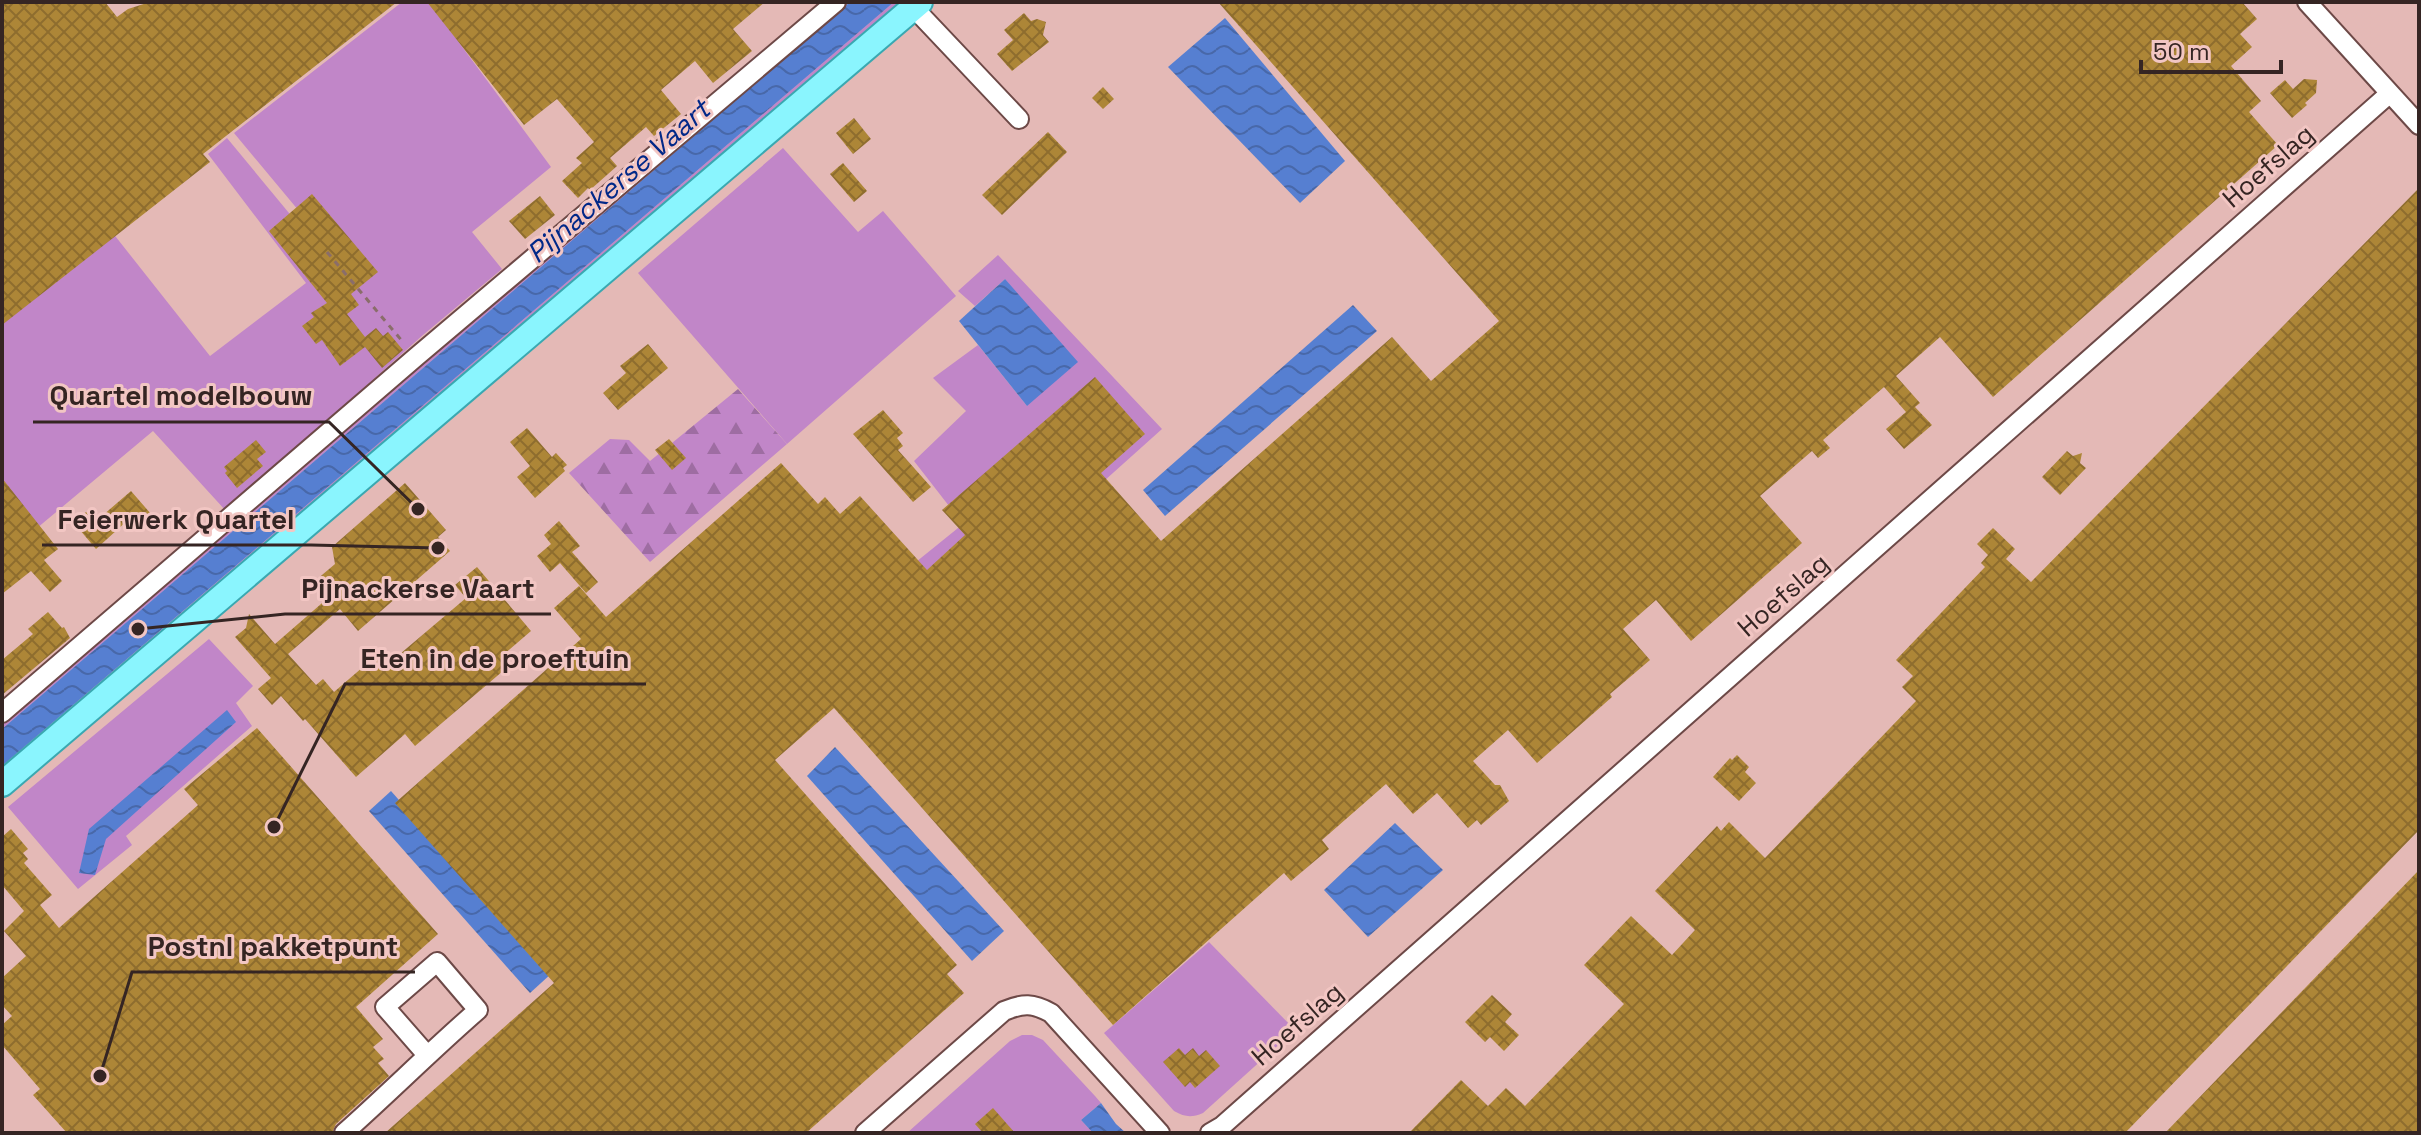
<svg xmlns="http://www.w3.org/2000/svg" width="2421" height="1135" font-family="'Space Grotesk',sans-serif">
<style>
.green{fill:#c186c8}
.forest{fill:url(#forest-firs)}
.water{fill:url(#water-waves)}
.building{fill:url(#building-cross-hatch)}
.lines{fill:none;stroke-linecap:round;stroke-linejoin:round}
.minor-casing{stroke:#6d4947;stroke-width:22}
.major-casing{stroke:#3aa8b1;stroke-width:28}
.path{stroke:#8a6d6a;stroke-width:3;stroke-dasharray:6 6;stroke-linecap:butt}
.minor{stroke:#fff;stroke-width:18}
.major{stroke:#8af5fe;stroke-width:24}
.labels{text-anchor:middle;stroke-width:6;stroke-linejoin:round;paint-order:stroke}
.street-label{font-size:26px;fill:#352523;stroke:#f2c6c3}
.water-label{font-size:28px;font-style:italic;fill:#012888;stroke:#f2c6c3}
.leader{fill:none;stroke:#352523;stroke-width:3}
.callout-dot{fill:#352523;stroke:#f2c6c3;stroke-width:3}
.callout-label{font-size:28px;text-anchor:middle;font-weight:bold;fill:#352523;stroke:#f2c6c3;stroke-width:6;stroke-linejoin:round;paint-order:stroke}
</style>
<defs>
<pattern id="forest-firs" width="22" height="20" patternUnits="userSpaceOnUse" patternTransform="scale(2)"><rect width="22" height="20" fill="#c186c8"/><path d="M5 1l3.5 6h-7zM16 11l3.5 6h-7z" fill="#9e6da2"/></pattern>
<pattern id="water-waves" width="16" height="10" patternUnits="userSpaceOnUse" patternTransform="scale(2)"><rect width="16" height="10" fill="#567fd1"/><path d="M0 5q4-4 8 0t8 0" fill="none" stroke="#4868a9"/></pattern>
<pattern id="building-cross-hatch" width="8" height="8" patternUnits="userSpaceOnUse" patternTransform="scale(2)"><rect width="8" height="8" fill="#ad8637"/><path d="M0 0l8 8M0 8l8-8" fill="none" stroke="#8e6d2e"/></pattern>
</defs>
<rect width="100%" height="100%" fill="#e4b9b6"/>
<g class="green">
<path d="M 402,2 L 429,2 L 551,167 L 472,232 L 502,269 L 423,335 L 226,511 L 153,431 L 12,549 L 2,537 L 2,321 L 112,232 L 210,356 L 306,283 L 208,154 L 227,138 L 332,265 L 339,259 L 234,133 Z"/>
<path d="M 843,2 L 850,2 L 2,729 L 2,722 Z"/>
<path d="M 894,2 L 904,2 L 2,771 L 2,766 Z"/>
<path d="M 783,148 L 858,232 L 883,211 L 956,296 L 787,444 L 638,273 Z"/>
<path d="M 998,255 L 1162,429 L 929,638 L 885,587 L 963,524 L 914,461 L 966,411 L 933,378 L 978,345 L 1027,406 L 1005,279 L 975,306 L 958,291 Z"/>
<path d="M 209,639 L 253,686 L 236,703 L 252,726 L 126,836 L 132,845 L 78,889 L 8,807 Z"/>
<path d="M 1209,942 L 1295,1030 L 1203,1113 C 1191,1118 1185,1117 1174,1111 L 1104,1033 Z"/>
<path d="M 1022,1035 L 1032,1035 L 1043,1040 L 1095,1096 L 1101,1103 L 1081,1120 L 1093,1133 L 907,1133 L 1010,1041 Z"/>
</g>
<path class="forest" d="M 738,389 L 787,444 L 650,562 L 569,473 L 610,439 L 629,440 L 650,461 Z"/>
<g class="water">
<path d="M 850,2 L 894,2 L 2,766 L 2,729 Z"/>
<path d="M 1225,18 L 1345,161 L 1300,203 L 1168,67 Z"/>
<path d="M 1005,279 L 1078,362 L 1027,406 L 959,321 Z"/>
<path d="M 1353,305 L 1377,331 L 1165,516 L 1143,490 Z"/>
<path d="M 227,710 L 236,722 L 106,839 L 95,875 L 79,873 L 89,829 Z"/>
<path d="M 835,747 L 1004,931 L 972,961 L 807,776 Z"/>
<path d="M 391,791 L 552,973 L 530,993 L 369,811 Z"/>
<path d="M 1395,823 L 1443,870 L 1368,937 L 1324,890 Z"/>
<path d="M 1101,1103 L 1116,1124 L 1126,1133 L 1093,1133 L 1081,1120 Z"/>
</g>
<g class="building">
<path d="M 2,2 L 105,2 L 117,17 L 128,9 L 150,2 L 397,2 L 203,154 L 210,162 L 2,325 Z"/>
<path d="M 427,2 L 765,2 L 733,29 L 752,51 L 713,83 L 695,61 L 661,90 L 681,114 L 654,136 L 646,127 L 610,158 L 617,166 L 590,190 L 588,188 L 578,198 L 562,181 L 582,163 L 576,158 L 594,142 L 557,99 L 524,125 Z"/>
<path d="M 1218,2 L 2242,2 L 2257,19 L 2240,34 L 2252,47 L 2231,66 L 2261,101 L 2249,112 L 2278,145 L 1993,397 L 1940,337 L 1896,376 L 1920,403 L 1915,407 L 1932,425 L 1904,449 L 1886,429 L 1906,412 L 1884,387 L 1823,440 L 1830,448 L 1818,458 L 1812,451 L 1760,496 L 1802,543 L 1691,641 L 1656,600 L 1623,629 L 1650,660 L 1610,694 L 1612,697 L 1537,763 L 1508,730 L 1473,761 L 1495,785 L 1500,785 L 1509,801 L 1481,825 L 1477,820 L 1468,828 L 1437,793 L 1413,814 L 1386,784 L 1322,840 L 1329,849 L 1291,881 L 1284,873 L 1113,1025 L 834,708 L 775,760 L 957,965 L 947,974 L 964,993 L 806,1133 L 385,1133 L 554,983 L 395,803 L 581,639 L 554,608 L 579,586 L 606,617 L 781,463 L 818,504 L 825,497 L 840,514 L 860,496 L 927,570 L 965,535 L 942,510 L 1095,377 L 1145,434 L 1101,473 L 1161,541 L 1392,337 L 1431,381 L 1499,321 Z"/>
<path d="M 1024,13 L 1031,21 L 1037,19 L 1046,22 L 1043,35 L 1049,42 L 1012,71 L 997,54 L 1013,40 L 1004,30 Z"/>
<path d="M 2304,79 L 2317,80 L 2316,93 L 2305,103 L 2307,105 L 2292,118 L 2270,93 L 2285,80 L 2293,89 Z"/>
<path d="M 1103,87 L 1114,99 L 1103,109 L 1092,98 Z"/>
<path d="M 854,118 L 871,139 L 853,154 L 836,133 Z"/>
<path d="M 1048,132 L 1067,152 L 1002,215 L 982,195 Z"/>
<path d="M 843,163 L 867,191 L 854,202 L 830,174 Z"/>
<path d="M 2419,188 L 2419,830 L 2125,1133 L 1409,1133 L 1461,1080 L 1488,1106 L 1506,1088 L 1525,1106 L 1624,1004 L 1584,965 L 1631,916 L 1672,955 L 1695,930 L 1655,891 L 1717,826 L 1721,831 L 1729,822 L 1765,858 L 1916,701 L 1902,687 L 1913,676 L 1896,660 L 1985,567 L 1981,563 L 1988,555 L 1977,544 L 1993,528 L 2015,549 L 2006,559 L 2031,582 Z"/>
<path d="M 312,194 L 378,272 L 351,294 L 359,305 L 347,314 L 365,337 L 376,328 L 383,336 L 388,332 L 403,350 L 382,368 L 365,347 L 340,366 L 322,340 L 316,344 L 302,326 L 314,317 L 311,313 L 327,303 L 269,231 Z"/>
<path d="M 540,196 L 555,215 L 525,239 L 509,221 Z"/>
<path d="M 648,344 L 668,368 L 618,410 L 603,393 L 626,373 L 620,366 Z"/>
<path d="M 883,410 L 903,433 L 897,438 L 903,446 L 898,450 L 931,487 L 913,502 L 853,434 Z"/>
<path d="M 527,428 L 552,457 L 556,453 L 567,465 L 563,468 L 565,471 L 535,498 L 517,477 L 530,466 L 510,442 Z"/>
<path d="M 669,439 L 686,458 L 672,470 L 655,450 Z"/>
<path d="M 256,440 L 266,452 L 257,459 L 263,466 L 237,488 L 225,473 L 227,471 L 224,467 Z"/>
<path d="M 2067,451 L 2073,456 L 2082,453 L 2080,463 L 2086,468 L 2060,495 L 2042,477 Z"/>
<path d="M 2,478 L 58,549 L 44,560 L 62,581 L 50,592 L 31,571 L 2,594 Z"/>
<path d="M 405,483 L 446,530 L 438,537 L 450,551 L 358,631 L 340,609 L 288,654 L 316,685 L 323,679 L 334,692 L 378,654 L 387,665 L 466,598 L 455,585 L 477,567 L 531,631 L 502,656 L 510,665 L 415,746 L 405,734 L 356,777 L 305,719 L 303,721 L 281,696 L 272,705 L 258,689 L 271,678 L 235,637 L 246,628 L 249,614 L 275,644 L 329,597 L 315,581 L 335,564 L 332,547 Z"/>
<path d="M 131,491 L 151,514 L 135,528 L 128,520 L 96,549 L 74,523 L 86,512 L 95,522 Z"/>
<path d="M 559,521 L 580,546 L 572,552 L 598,582 L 586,593 L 560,563 L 550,572 L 537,556 L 551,544 L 544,535 Z"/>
<path d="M 48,612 L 62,628 L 64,627 L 70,638 L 2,695 L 2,660 L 33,634 L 28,629 Z"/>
<path d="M 257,728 L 438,934 L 356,1007 L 383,1039 L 373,1047 L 384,1059 L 378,1063 L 389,1076 L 336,1124 L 332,1133 L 67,1133 L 33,1095 L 40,1089 L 2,1045 L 2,1025 L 12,1016 L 2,1005 L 2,978 L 26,956 L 4,931 L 24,911 L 2,885 L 2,837 L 11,829 L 28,849 L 23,853 L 28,859 L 24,863 L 52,895 L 40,905 L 59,928 L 198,805 L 184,789 Z"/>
<path d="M 1737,755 L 1749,767 L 1745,772 L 1756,783 L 1739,801 L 1713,777 L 1730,758 L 1732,760 Z"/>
<path d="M 2419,870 L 2419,1133 L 2165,1133 Z"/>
<path d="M 1492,995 L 1512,1014 L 1505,1022 L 1519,1035 L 1504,1051 L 1490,1037 L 1485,1042 L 1465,1022 Z"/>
<path d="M 1179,1048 L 1185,1055 L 1193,1048 L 1199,1056 L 1206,1050 L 1220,1066 L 1195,1088 L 1190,1082 L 1185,1087 L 1163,1062 Z"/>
<path d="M 993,1108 L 1015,1133 L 983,1133 L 975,1124 Z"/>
</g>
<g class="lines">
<g class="minor-casing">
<g id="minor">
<path d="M 2307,2 L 2419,125"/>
<path d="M 914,8 L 1019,119"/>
<path d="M 2,713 L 416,357 L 836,2"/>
<path d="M 344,1133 C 389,1093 432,1050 478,1010 L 437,962 L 385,1007 L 427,1055"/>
<path d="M 865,1133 L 1004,1011 C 1023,1003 1033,1003 1051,1013 L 1160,1133"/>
<path d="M 1210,1133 L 1222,1126 L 2389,94"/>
</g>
</g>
<g class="major-casing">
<path id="major" d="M 2,784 L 920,2"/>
</g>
<path class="path" d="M 327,252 L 403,342"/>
<use href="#minor" class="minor"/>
<use href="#major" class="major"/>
</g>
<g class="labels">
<g class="street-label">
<text transform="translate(2268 166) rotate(-41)" y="9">Hoefslag</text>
<text transform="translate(1783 595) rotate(-41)" y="9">Hoefslag</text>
<text transform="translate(1297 1024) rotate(-41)" y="9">Hoefslag</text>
</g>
<g class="water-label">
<text transform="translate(618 181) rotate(-41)" y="10">Pijnackerse Vaart</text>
</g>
</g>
<path class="leader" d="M418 509L329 422H33M438 548L311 545H42M138 629L285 614H551M274 827L345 684H646M100 1076L132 972H415"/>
<g class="callout-dot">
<circle cx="418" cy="509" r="8"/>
<circle cx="438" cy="548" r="8"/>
<circle cx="138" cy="629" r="8"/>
<circle cx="274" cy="827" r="8"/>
<circle cx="100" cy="1076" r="8"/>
</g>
<g class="callout-label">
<text x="181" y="405">Quartel modelbouw</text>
<text x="176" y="529">Feierwerk Quartel</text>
<text x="418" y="598">Pijnackerse Vaart</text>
<text x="495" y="668">Eten in de proeftuin</text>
<text x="273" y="956">Postnl pakketpunt</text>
</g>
<rect width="2421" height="1135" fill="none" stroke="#352523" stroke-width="8"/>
<path d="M2141 60v12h140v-12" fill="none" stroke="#352523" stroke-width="4"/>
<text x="2153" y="60" font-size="24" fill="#352523" stroke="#f2c6c3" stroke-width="6" paint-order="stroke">50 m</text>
</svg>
